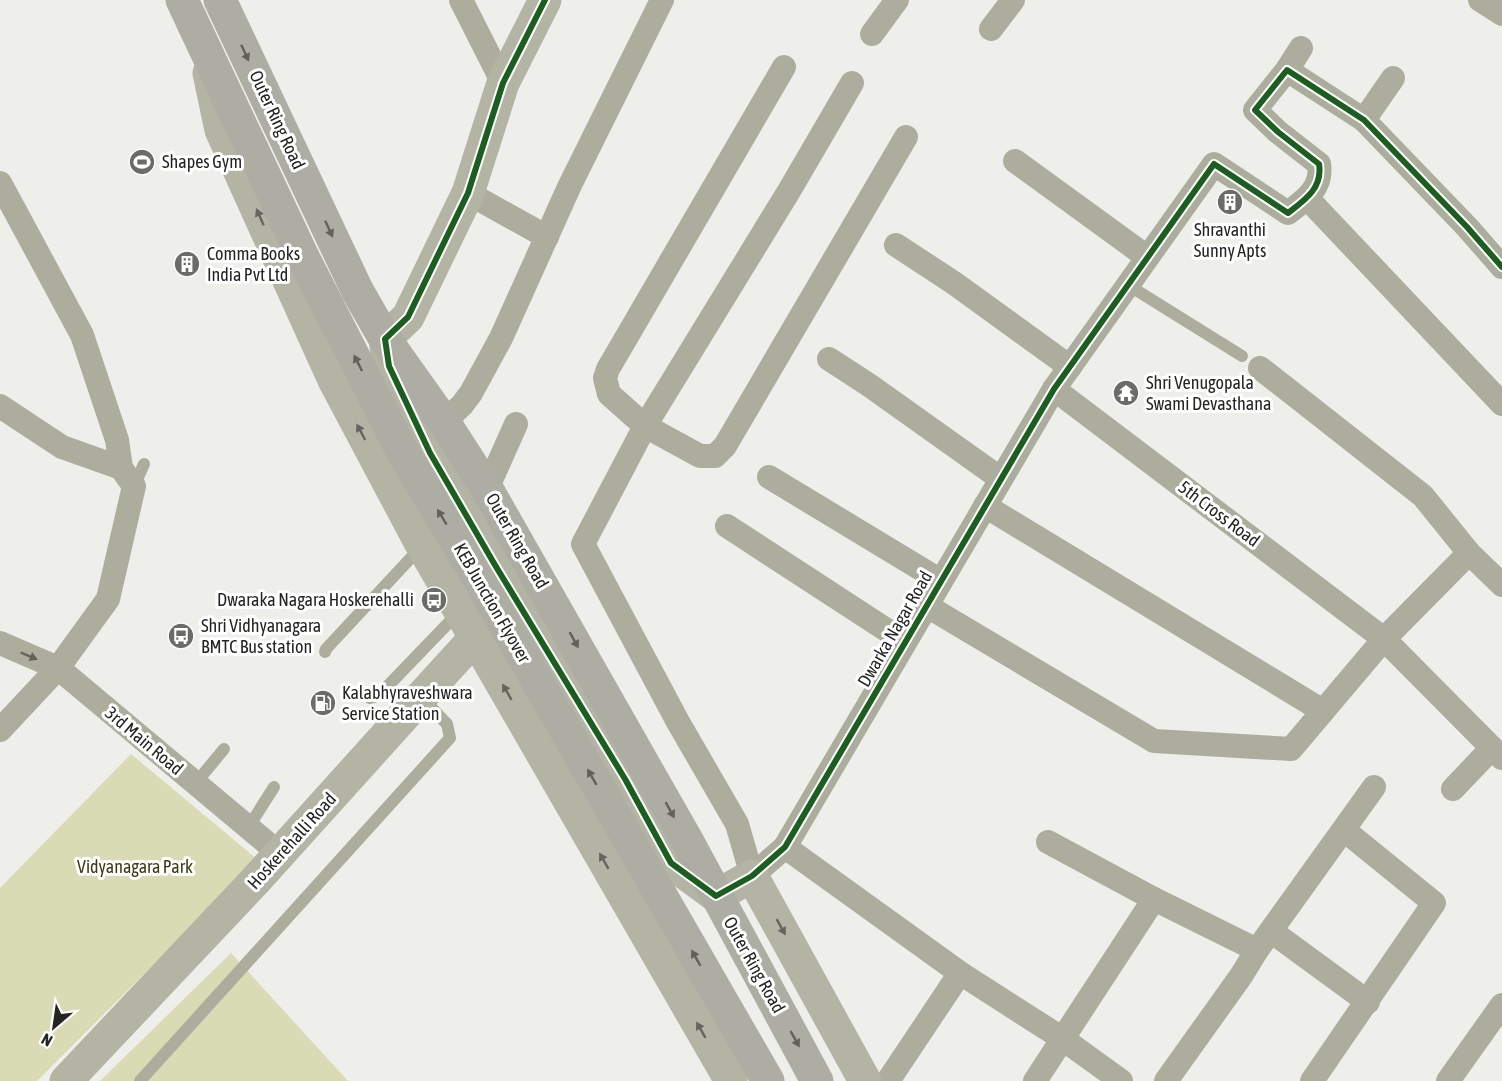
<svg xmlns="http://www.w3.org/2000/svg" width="1502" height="1081" font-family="'Asap Condensed',sans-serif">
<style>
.green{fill:#d8dbb3}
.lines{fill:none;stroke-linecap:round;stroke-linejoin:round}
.lane{stroke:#adad9d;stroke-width:12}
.street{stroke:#adad9d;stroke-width:24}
.secondary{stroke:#b4b4a5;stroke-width:33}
.highway{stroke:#adada3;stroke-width:33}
.cycleway-casing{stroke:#fff;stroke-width:10}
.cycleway{stroke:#1b5e20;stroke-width:6}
.oneway{fill:#62625c}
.oneway2{fill:#65655d}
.oneway3{fill:#626259}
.labels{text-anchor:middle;stroke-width:6;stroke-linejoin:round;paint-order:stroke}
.street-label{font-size:18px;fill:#242422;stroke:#fff}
.poi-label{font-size:18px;fill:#242422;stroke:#fff;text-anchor:start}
.park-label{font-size:18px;fill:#393b13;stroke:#fff}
</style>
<rect width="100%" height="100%" fill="#eeeeeb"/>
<g class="green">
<path d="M 131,754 L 258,860 L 37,1081 L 0,1081 L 0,888 Z"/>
<path d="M 231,953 L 348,1081 L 100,1081 Z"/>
</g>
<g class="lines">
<g class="lane">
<path d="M 1128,285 L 1242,356"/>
<path d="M 134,486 L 144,464"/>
<path d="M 325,652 L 326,649 L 421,547"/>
<path d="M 370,698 L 374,697 L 382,692 L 459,612"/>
<path d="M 195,784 L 224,749"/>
<path d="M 248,828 L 274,787"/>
<path d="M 140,1081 L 450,738 L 447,724 L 421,697"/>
</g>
<g class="street">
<path d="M 461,0 L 503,83"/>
<path d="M 1480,0 L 1502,14"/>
<path d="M 991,29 L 1013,0"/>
<path d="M 872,34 L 897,0"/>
<path d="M 784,67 L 608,369 L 605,378 L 609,394 L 645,426 L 700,456 L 715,456 L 725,446 L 906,137"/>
<path d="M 1287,70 L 1301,48"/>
<path d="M 852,83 L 789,191 L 645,426 L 583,544 L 678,722 L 737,824 L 752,876 L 785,847 L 1054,389 L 1214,164 L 1288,213 C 1305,200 1323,188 1319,164 L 1278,132 L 1255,110 L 1287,70 L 1364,120 L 1467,227 L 1502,267"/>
<path d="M 1364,120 L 1393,78"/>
<path d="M 1015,161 L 1147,257"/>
<path d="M 0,183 L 82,335 L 117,440 L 121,468 L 134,486 L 108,599 L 58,668 L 0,730"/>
<path d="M 468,193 L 547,237"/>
<path d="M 1308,199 L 1502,404"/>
<path d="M 896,245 L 954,283 L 1070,367"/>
<path d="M 829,359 L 869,385 L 1001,479"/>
<path d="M 1260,368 L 1423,496 L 1469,553"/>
<path d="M 1054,389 L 1384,639 L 1502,758"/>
<path d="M 0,406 L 62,447 L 121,468"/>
<path d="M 444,422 L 462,405 L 471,393 L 501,338 L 570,185 L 662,0"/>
<path d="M 769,477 L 941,581"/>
<path d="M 487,489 L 516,424"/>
<path d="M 985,506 L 1323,711"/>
<path d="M 727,526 L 905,642"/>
<path d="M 927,606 L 1154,741 L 1291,749 L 1384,639 L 1469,553 L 1502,585"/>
<path d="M 0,643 L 58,668 L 280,854"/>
<path d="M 1453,789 L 1492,748"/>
<path d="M 1048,842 L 1154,899 L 1257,950"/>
<path d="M 785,847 L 960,973 L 1063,1039 L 1121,1081"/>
<path d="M 1271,931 L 1368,1002"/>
<path d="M 888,1081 L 960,973"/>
<path d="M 1035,1081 L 1154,899"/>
<path d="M 1166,1081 L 1241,976 L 1257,950 L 1374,787"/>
<path d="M 1312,1081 L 1434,903 L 1344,830"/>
<path d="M 1448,1081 L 1502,1005"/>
</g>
<g class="secondary">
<path d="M 545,0 L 503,83 L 468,193 L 408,317 L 385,339 L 389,366 L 430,453 L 495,565 L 625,779 L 671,863 L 716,896 L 752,876 L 865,1081"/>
<path d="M 209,73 L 221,130 L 334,380 L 420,542 L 731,1081"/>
<path d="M 66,1081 L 255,881 L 421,697 L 476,637 L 492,623"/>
</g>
<g class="highway">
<path d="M 182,0 L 303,257 L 403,453 L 471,566 L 768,1081"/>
<path d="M 220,0 L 357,290 L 385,339 L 444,422 L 487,489 L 689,844 L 817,1081"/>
</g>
<g class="cycleway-casing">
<path id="cycleway" d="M 545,0 L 503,83 L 468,193 L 408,317 L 385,339 L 389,366 L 430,453 L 495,565 L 625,779 L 671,863 L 716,896 L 752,876 L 785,847 L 1054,389 L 1214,164 L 1288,213 C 1305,200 1323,188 1319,164 L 1278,132 L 1255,110 L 1287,70 L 1364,120 L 1467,227 L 1502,267"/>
</g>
<use href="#cycleway" class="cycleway"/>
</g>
<defs><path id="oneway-solid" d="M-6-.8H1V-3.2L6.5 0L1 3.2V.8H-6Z" transform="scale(1.5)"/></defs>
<g class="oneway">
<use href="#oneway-solid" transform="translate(245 53) rotate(65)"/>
<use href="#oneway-solid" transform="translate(329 229) rotate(65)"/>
<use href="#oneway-solid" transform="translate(358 363) rotate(-117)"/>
<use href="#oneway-solid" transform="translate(442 517) rotate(-121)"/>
<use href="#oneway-solid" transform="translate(574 640) rotate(61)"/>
<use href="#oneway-solid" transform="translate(592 777) rotate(-120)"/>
<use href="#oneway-solid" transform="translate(670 810) rotate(61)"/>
<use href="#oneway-solid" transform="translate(696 958) rotate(-120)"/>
<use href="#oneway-solid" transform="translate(795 1039) rotate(61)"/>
</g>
<g class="oneway2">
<use href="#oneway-solid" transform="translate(260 217) rotate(-114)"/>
<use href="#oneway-solid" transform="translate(361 432) rotate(-118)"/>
<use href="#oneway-solid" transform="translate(507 692) rotate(-120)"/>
<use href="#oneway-solid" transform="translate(604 861) rotate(-120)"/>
<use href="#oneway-solid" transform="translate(781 927) rotate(61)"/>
<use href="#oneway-solid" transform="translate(701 1030) rotate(-120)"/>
</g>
<use class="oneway3" href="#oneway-solid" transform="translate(29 656) rotate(23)"/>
<defs>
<g id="stadium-disc" transform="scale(1.35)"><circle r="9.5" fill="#6b6b68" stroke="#fff"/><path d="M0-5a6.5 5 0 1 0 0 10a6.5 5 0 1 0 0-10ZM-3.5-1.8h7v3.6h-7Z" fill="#fff"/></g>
<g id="building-disc" transform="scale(1.35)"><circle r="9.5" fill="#6b6b68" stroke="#fff"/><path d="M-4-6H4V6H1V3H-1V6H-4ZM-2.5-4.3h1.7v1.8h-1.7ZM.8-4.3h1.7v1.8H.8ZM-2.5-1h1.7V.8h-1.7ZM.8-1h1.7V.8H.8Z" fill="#fff"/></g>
<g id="temple-disc" transform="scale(1.35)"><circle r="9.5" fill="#6b6b68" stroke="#fff"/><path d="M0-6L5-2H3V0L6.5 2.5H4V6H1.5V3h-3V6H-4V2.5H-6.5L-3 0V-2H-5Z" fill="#fff"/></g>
<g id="bus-disc" transform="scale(1.35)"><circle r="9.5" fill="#6b6b68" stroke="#fff"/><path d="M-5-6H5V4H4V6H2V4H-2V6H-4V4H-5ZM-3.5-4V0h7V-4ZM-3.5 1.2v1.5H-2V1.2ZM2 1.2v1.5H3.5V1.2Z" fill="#fff"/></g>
<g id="fuel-disc" transform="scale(1.35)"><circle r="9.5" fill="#6b6b68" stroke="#fff"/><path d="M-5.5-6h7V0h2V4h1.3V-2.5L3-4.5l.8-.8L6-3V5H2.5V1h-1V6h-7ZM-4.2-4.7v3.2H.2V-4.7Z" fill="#fff"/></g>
</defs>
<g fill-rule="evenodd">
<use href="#stadium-disc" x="142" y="162"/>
<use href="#building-disc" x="1230" y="202"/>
<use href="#building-disc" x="187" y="264"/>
<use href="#temple-disc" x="1126" y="393"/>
<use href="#bus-disc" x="434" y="600"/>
<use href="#bus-disc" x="181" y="636"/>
<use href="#fuel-disc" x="323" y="703"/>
</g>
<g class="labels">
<g class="street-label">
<text transform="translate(277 120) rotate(65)" y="6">Outer Ring Road</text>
<text transform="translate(1219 514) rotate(37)" y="6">5th Cross Road</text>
<text transform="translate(517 541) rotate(60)" y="6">Outer Ring Road</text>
<text transform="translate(492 603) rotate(60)" y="6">KEB Junction Flyover</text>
<text transform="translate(895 629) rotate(-60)" y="6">Dwarka Nagar Road</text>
<text transform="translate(144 741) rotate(40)" y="6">3rd Main Road</text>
<text transform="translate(292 841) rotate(-48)" y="6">Hoskerehalli Road</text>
<text transform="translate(754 965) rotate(61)" y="6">Outer Ring Road</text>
</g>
<g class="poi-label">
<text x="162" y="168">Shapes Gym</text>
<text x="1230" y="236" text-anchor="middle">Shravanthi<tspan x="1230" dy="21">Sunny Apts</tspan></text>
<text x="207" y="260">Comma Books<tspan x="207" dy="21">India Pvt Ltd</tspan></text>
<text x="1146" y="389">Shri Venugopala<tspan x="1146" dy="21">Swami Devasthana</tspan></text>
<text x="414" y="606" text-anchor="end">Dwaraka Nagara Hoskerehalli</text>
<text x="201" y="632">Shri Vidhyanagara<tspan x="201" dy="21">BMTC Bus station</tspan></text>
<text x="342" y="699">Kalabhyraveshwara<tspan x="342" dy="21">Service Station</tspan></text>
</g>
<g class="park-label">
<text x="135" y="873">Vidyanagara Park</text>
</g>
</g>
<g transform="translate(54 1027) rotate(209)" stroke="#ffffff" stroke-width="4.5" paint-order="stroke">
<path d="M0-4.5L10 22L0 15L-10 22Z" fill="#242422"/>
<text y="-9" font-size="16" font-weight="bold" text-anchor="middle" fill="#242422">N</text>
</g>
</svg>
